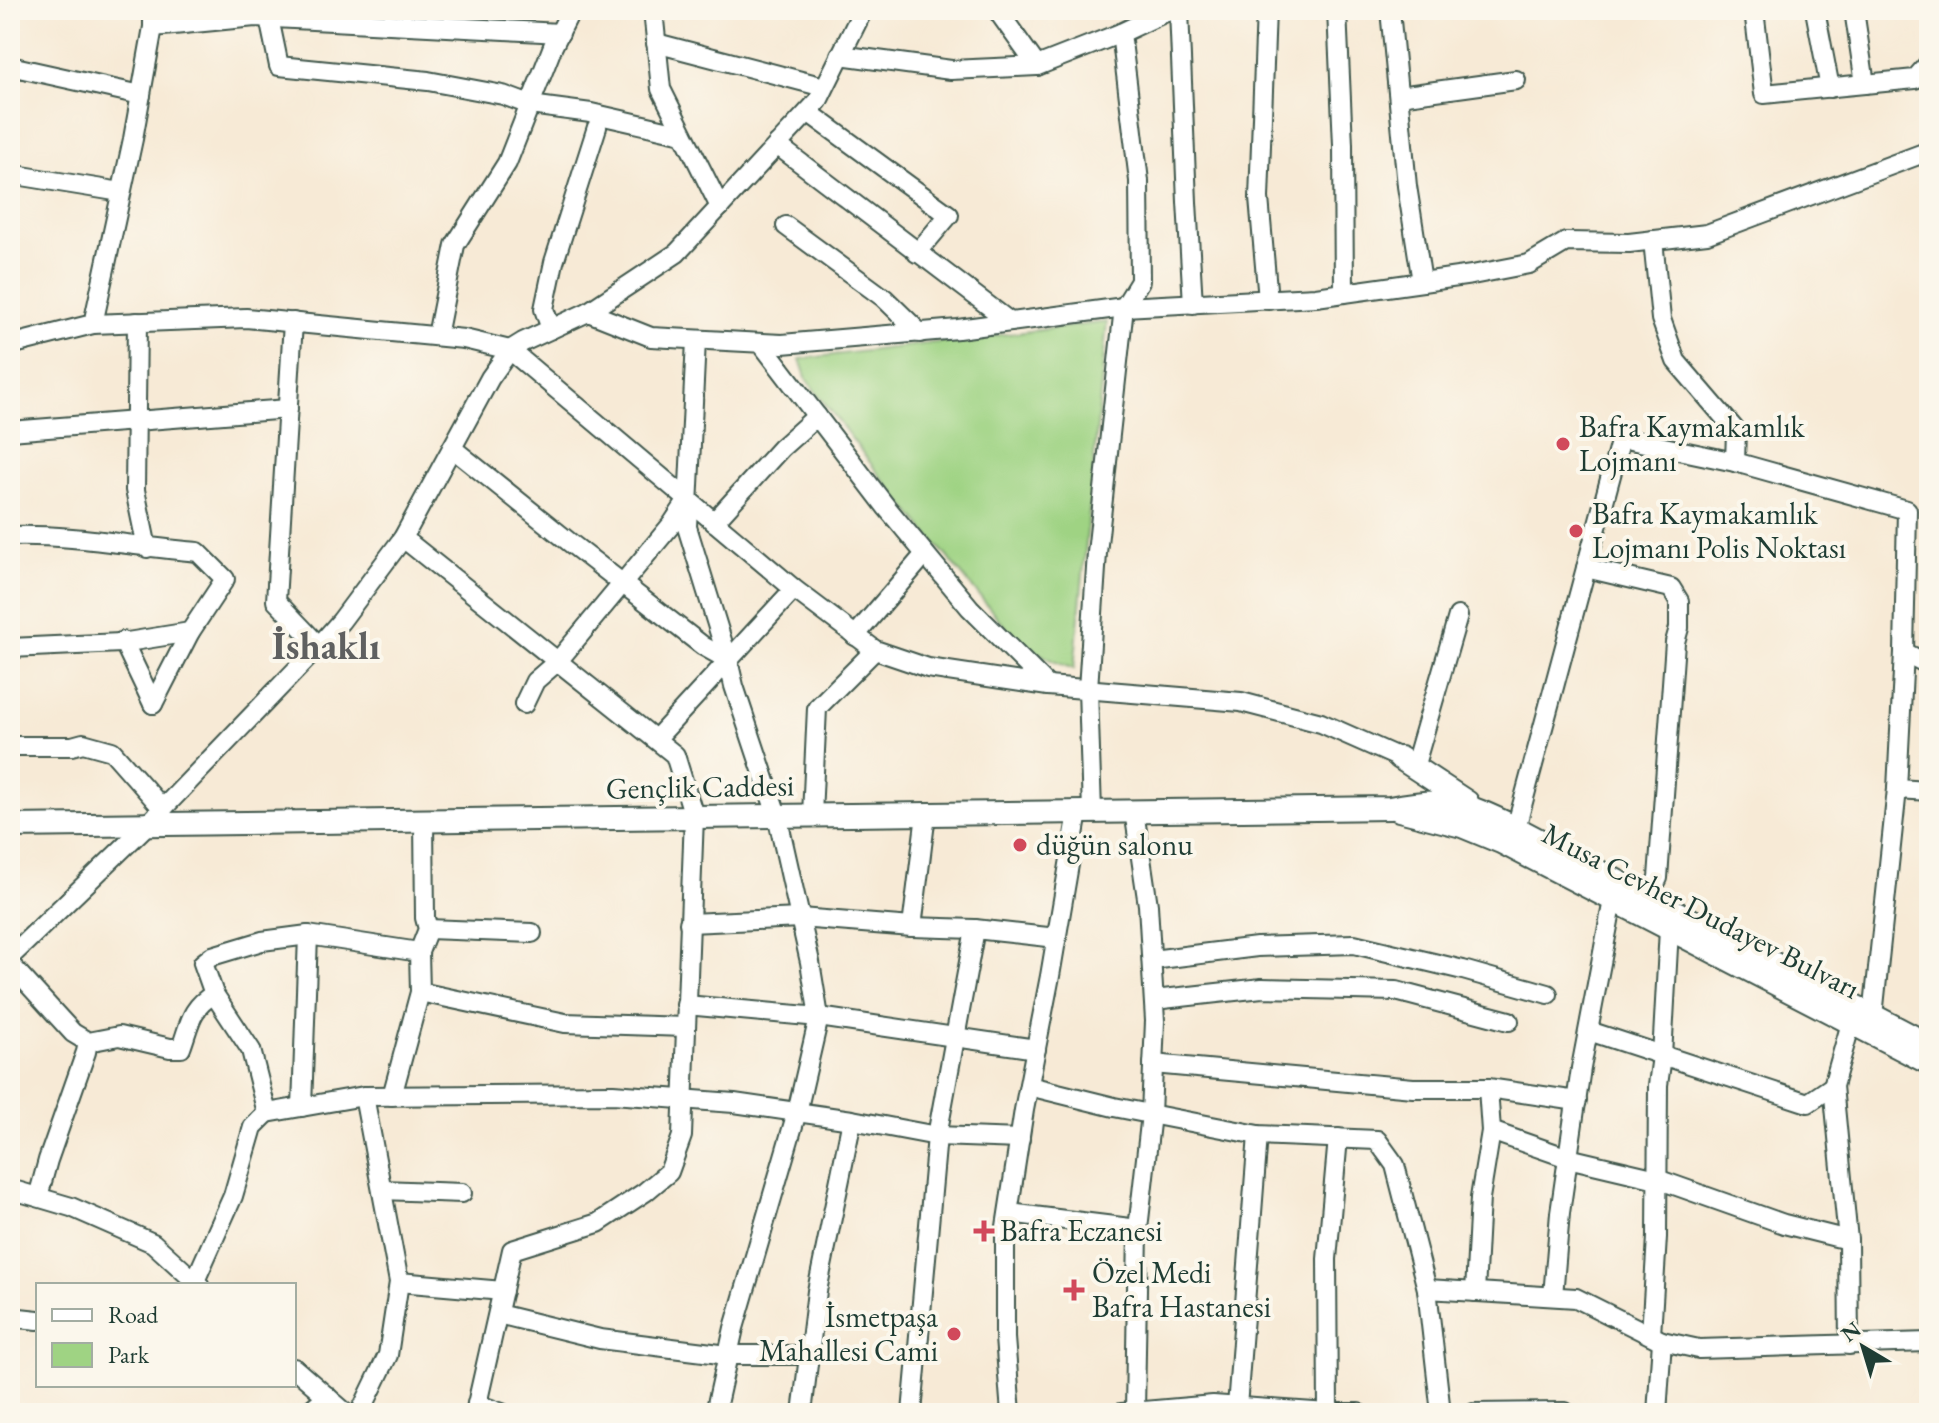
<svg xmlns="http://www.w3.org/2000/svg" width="1939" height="1423" font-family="'EB Garamond',serif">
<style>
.green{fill:#9fd383;stroke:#5f885c;stroke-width:2}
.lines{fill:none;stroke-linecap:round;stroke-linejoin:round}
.minor-casing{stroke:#3f574c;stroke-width:22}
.major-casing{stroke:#3f574c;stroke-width:26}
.minor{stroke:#fff;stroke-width:18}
.major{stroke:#fff;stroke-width:22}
.poi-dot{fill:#d1495b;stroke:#fbf7ec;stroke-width:3}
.labels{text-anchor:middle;stroke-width:8;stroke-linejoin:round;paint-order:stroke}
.poi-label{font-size:30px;fill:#1f3d34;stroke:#fbf7ec;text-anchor:start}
.street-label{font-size:30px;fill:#1f3d34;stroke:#fbf7ec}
.district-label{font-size:38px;font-weight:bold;fill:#5f6060;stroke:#fbf7ec}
</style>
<rect width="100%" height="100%" fill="#fbf7ec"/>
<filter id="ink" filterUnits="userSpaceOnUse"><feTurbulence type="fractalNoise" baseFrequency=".0125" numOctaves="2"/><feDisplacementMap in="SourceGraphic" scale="16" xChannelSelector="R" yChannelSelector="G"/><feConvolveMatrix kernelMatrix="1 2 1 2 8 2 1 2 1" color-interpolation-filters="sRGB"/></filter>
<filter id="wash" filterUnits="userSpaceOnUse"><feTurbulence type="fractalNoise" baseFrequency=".006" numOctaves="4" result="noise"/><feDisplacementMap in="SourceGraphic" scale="32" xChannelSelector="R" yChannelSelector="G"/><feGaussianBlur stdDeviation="1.8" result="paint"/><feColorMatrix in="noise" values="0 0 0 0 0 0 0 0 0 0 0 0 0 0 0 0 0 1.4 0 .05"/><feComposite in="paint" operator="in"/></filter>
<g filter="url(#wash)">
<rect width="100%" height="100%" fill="#f7ead6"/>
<path class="green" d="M 1107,322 L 1074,669 L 1053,661 L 1016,640 L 881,477 L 807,380 L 800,359 Z"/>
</g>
<g filter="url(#ink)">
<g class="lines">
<g class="minor-casing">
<g id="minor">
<path d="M 653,10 L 661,89 L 720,207"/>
<path d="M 997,10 L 1037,66"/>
<path d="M 1179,10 L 1187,202 L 1193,304"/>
<path d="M 1266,10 L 1259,198 L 1268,300"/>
<path d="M 1337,10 L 1343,145 L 1344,293"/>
<path d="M 1390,10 L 1407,186 L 1422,282"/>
<path d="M 1754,10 L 1764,94 L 1915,79 L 1929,63"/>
<path d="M 1815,10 L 1830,88"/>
<path d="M 1854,10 L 1865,84"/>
<path d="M 1928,10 L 1929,12"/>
<path d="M 269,18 L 279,66 L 428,81 L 503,95 L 530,105 L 591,113 L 683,134"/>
<path d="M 153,27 L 255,17 L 560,33"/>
<path d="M 656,43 L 824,87"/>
<path d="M 840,55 L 951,70 L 1037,66 L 1121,33 L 1170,10"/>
<path d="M 10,66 L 141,95"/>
<path d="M 1399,96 L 1516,80"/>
<path d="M 808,112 L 949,215 L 917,253"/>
<path d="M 777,145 L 1010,322"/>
<path d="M 10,174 L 121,192"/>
<path d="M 786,226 L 884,298 L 920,333"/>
<path d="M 1653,240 L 1661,319 L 1676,361 L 1736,431 L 1735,462"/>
<path d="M 588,312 L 651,337 L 782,344 L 958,329 L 1124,307 L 1316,297 L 1472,275 L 1529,264 L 1566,242 L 1629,243 L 1707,234 L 1929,151"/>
<path d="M 137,322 L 135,490 L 147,548"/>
<path d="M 293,322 L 276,601 L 319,646"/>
<path d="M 93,324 L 133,139 L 153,27 L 153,10"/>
<path d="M 551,329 L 544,309 L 554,262 L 597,127"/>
<path d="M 437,336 L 455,245 L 507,163 L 553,46 L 571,10"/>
<path d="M 696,340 L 687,527 L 728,660 L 734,686 L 777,815 L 810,962 L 819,1017 L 797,1112 L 734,1328 L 715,1413"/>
<path d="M 761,343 L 887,508 L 970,608 L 1048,686"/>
<path d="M 10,345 L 93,324 L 246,318 L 464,339 L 510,350 L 794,589 L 875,650 L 928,668 L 1048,686 L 1241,702 L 1321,723 L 1400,758"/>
<path d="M 10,431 L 288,409"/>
<path d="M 452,448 L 573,545 L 703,646 L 728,660"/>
<path d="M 714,522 L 781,448 L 817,416"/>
<path d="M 10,536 C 73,534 136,547 198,552 L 225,579 L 190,632 L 153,704"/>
<path d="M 403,538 L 675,755 L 694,816 L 682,1136 L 669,1172 L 645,1192 L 598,1223 L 512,1250 L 475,1413"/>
<path d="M 1586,568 L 1671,588 L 1679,601 L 1679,628 L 1675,642 L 1658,878 L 1648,897"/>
<path d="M 855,636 L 925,554"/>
<path d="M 123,641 L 153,704"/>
<path d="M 10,648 L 121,643 L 190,632"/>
<path d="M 1904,652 L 1929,665"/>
<path d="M 524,704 L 535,681 L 558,661 L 672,524 L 688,500"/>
<path d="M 656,739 L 794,589"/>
<path d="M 10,746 L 72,746 L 83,743 L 112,751 L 163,809"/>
<path d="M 1414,768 L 1458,616"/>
<path d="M 1897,789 L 1929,791"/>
<path d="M 1134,811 L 1148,905 L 1155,1021 L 1151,1114 L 1138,1229 L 1135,1412"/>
<path d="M 1092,812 L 1088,689 L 1097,553 L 1124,307 L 1140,281 L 1139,181 L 1121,33"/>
<path d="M 812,815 L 817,708 L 875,650"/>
<path d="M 1516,828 L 1621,438 L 1735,462 L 1907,510 L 1904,652 L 1897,789 L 1873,1016"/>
<path d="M 689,923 L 800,918 L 912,927 L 975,929 L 1057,938"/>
<path d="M 912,927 L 926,814"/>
<path d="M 428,929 L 532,933"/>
<path d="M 10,957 L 148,824 L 319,646 L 341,621 L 403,538 L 490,378 L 510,350 L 523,342 L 588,312 L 677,253 L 818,101 L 863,10"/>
<path d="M 1152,960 L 1257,947 L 1354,944 L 1463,970 L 1548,994"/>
<path d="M 10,964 L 73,1033 L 88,1042 L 119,1036 L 170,1048 L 181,1048 C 190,1024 190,1008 214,994"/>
<path d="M 420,992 L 565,1023 L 685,1027"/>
<path d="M 1154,1000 L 1262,988 L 1396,991 L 1509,1021"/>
<path d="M 686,1005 L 819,1017 L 1036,1049"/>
<path d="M 1589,1031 L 1808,1103 L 1833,1086"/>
<path d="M 1153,1064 L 1413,1088 L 1488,1088 L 1577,1101"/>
<path d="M 1029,1086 L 1114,1107 L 1258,1135 L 1377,1140 L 1395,1165 L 1427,1289 L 1441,1413"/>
<path d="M 1488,1088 L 1491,1131 L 1568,1158 L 1657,1179 L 1784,1224 L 1848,1240"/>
<path d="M 392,1096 L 420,992 L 419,952 L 428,929 L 425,918 L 424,820"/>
<path d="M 302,1107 L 308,935"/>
<path d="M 267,1113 L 364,1096 L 613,1094 L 734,1103 L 852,1120 L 937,1136 L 1020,1139"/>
<path d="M 10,1189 L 71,1207 L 153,1243 L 199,1285"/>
<path d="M 382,1190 L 462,1193"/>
<path d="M 38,1197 L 48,1160 L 86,1052 L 88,1042"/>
<path d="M 1009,1213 L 1138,1229"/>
<path d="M 195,1281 L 233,1196 L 253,1127 L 267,1113 L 251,1050 L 214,994 L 203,963 L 212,956 L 262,941 L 308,935 L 419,952"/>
<path d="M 399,1282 L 503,1291"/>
<path d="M 1427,1289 L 1576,1298 L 1662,1341 L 1699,1349 L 1929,1342"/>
<path d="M 1475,1292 L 1480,1198 L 1491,1131"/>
<path d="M 1553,1296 L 1560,1213 L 1581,1068 L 1613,900"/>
<path d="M 498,1314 L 600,1339 L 728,1355 L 809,1355"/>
<path d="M 10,1317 L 38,1320"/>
<path d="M 1651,1335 L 1657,1237 L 1658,1085 L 1662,1056 L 1669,929"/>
<path d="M 1849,1345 L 1848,1240 L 1833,1086 L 1851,1023"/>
<path d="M 294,1368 L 346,1413"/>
<path d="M 477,1404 L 502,1413"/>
<path d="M 1237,1407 L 1258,1135"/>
<path d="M 307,1413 L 327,1396"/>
<path d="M 360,1413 L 388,1355 L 399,1282 L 364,1096"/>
<path d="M 802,1413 L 817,1291 L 852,1120"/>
<path d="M 912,1413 L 937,1136 L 975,929"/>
<path d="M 1011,1413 L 1005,1338 L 1005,1233 L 1024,1110 L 1050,976 L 1078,812"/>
<path d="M 1121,1413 L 1213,1405 L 1328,1413 L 1358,1413"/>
<path d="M 1328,1413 L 1327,1259 L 1338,1138"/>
<path d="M 1474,1413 L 1565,1412"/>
<path d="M 1657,1413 L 1662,1341"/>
</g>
</g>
<g class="major-casing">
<g id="major">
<path d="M 1400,758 L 1467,802"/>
<path d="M 1399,810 L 1462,826 L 1501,842 L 1929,1063"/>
<path d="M 10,826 L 1390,808 C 1447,796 1465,803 1516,828 L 1929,1045"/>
</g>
</g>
<use href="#minor" class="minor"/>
<use href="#major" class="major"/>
</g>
</g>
<g class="poi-dot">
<circle cx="1563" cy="444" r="8"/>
<circle cx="1576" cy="531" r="8"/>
<circle cx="1020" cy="845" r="8"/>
<path d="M980 1219h8v8h8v8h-8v8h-8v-8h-8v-8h8z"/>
<path d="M1070 1278h8v8h8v8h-8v8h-8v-8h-8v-8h8z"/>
<circle cx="954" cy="1334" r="8"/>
</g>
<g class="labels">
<g class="poi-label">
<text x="1579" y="437">Bafra Kaymakamlık<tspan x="1579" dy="34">Lojmanı</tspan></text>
<text x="1592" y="524">Bafra Kaymakamlık<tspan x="1592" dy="34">Lojmanı Polis Noktası</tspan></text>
<text x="1036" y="855">düğün salonu</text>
<text x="1000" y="1241">Bafra Eczanesi</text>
<text x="1092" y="1283">Özel Medi<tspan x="1092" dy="34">Bafra Hastanesi</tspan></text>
<text x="938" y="1327" text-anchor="end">İsmetpaşa<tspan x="938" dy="34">Mahallesi Cami</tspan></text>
</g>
<g class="street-label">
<text transform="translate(700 787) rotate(-1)" y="10">Gençlik Caddesi</text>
<text transform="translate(1701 911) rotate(27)" y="10">Musa Cevher Dudayev Bulvarı</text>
</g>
<g class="district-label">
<text x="326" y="659">İshaklı</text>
</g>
</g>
<rect width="1939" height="1423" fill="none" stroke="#fbf7ec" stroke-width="40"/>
<rect x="36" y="1283" width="260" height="104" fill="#fbf7ec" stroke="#a3ada2" stroke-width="2"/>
<rect x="52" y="1309" width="40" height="12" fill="#ffffff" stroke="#a3ada2" stroke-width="2"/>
<text x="108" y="1323" font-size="24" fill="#1f3d34">Road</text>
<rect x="52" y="1343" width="40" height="24" fill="#9fd383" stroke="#a3ada2" stroke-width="2"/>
<text x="108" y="1363" font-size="24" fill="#1f3d34">Park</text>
<g transform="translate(1863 1347) rotate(322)" stroke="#fbf7ec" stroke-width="6" paint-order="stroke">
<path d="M0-6L14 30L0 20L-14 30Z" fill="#1f3d34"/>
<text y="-12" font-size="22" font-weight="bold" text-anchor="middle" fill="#1f3d34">N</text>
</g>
</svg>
